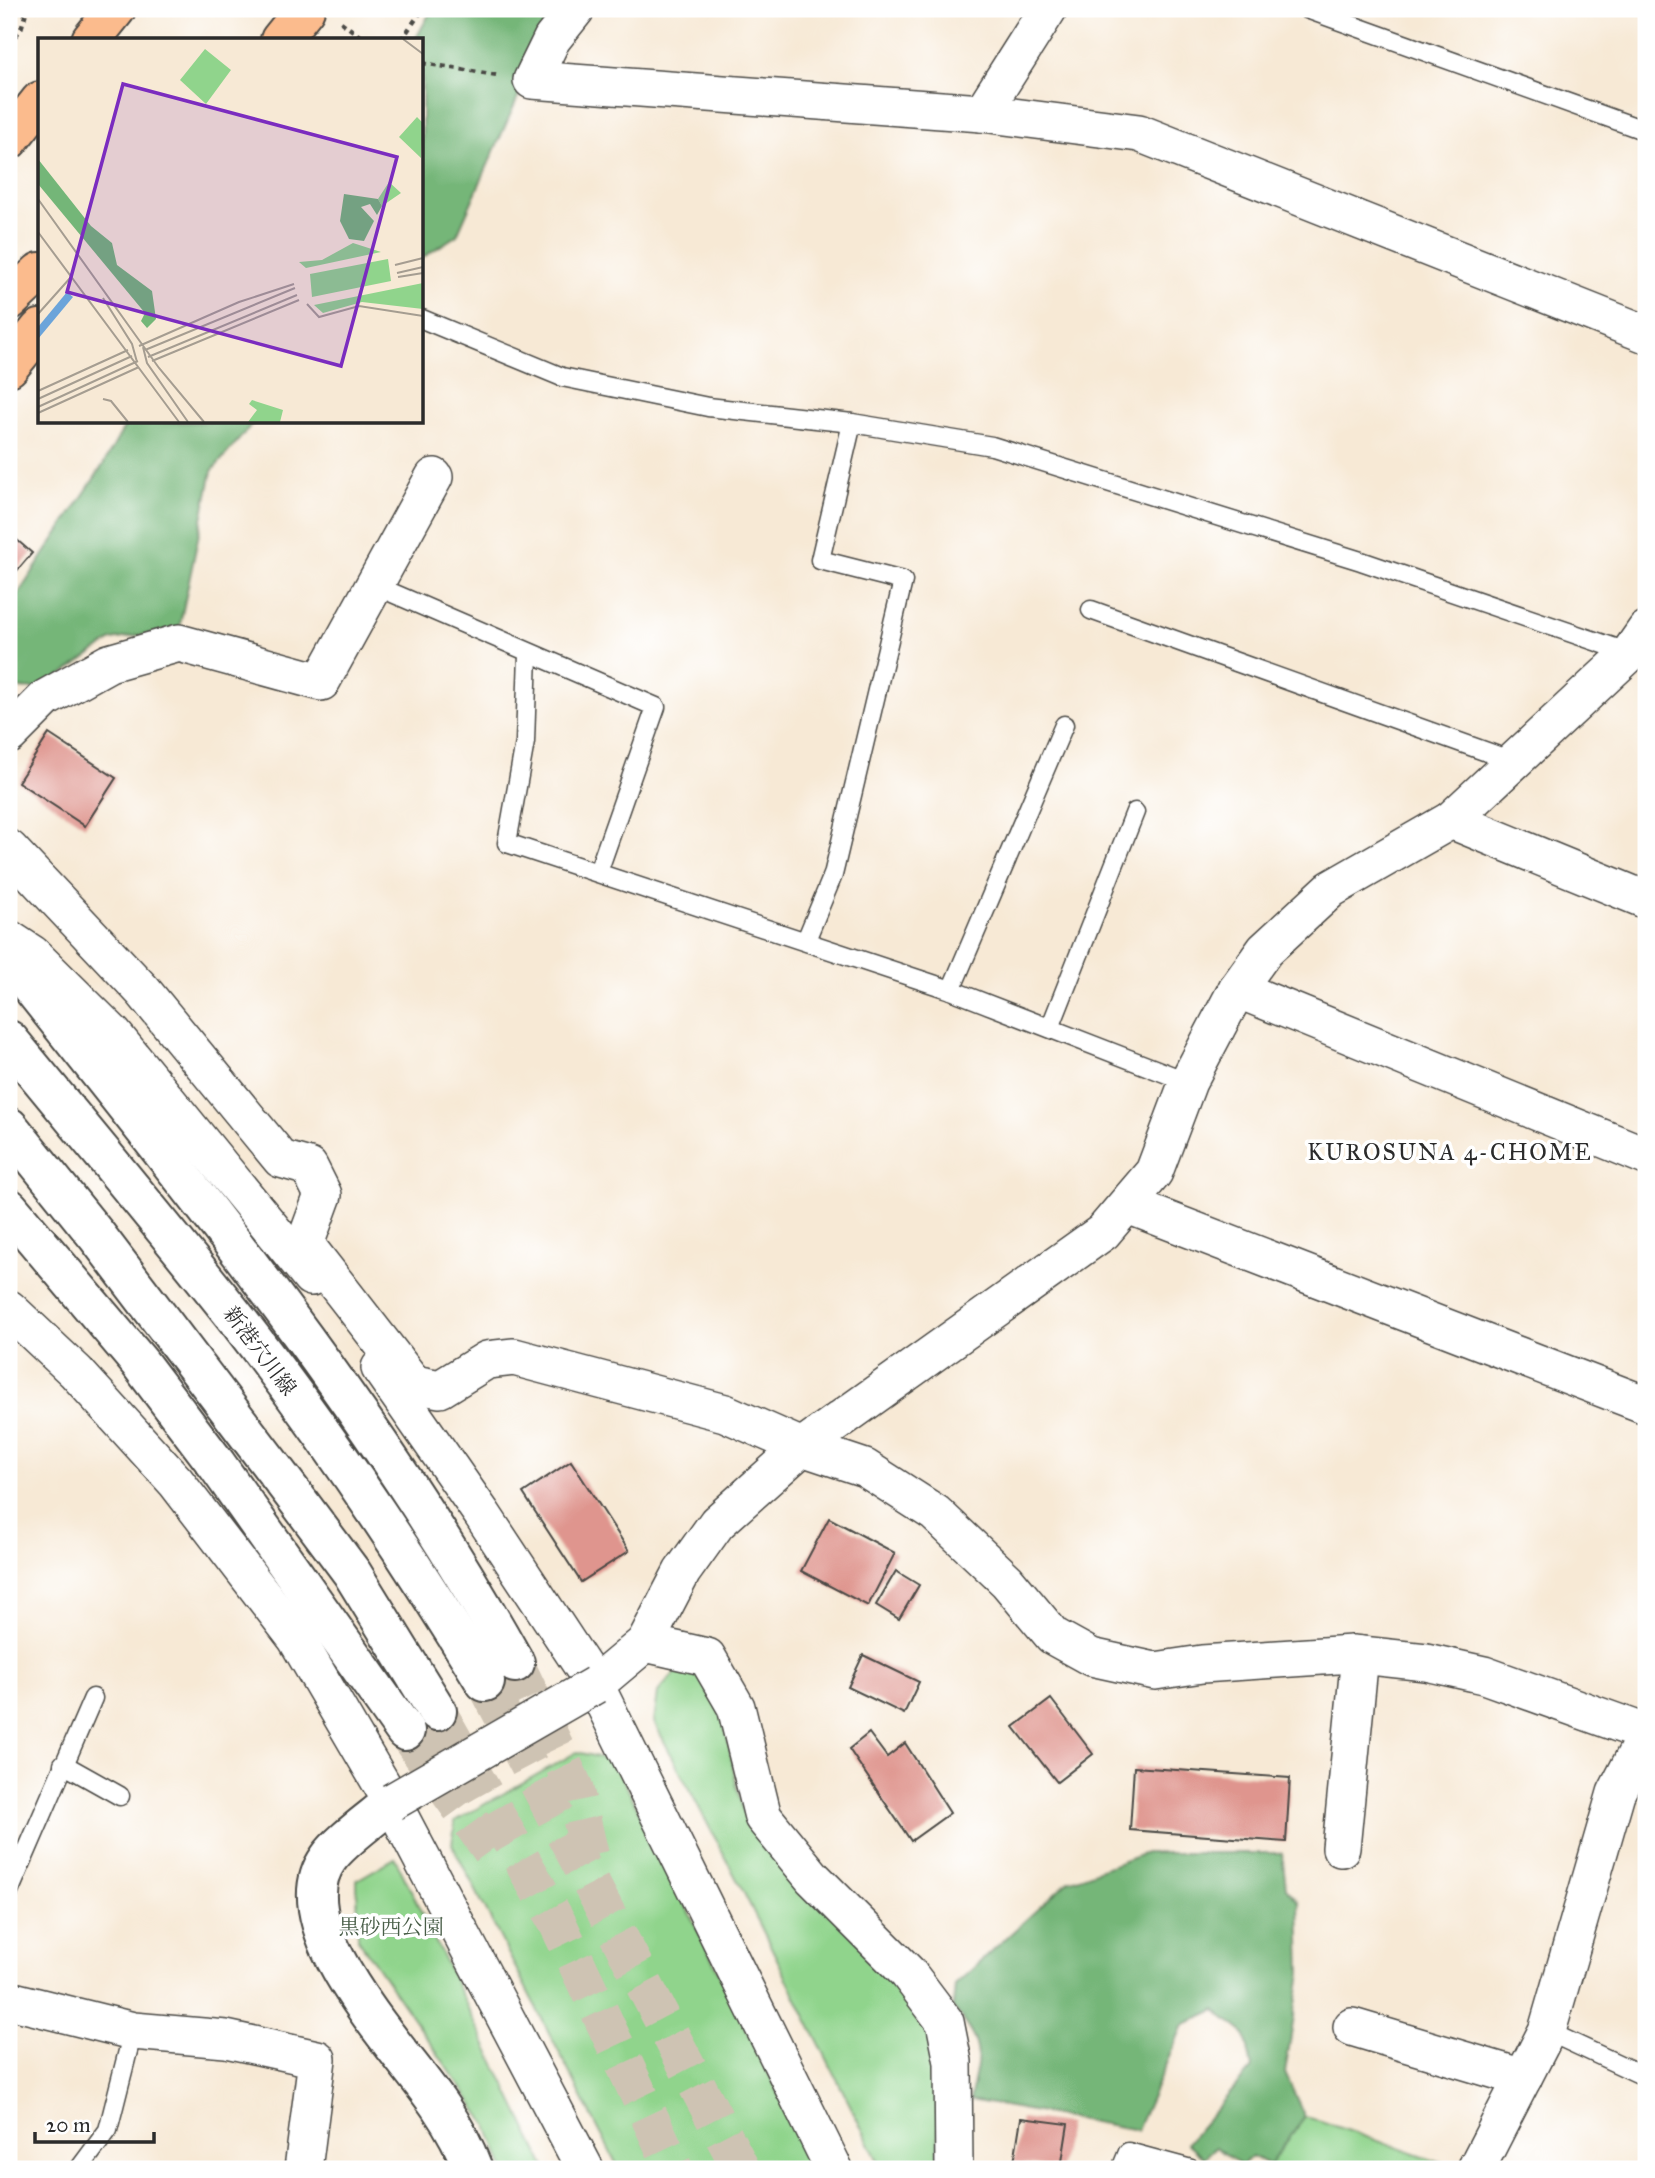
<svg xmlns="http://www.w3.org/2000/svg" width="1655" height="2178" font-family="'IM FELL Great Primer','Noto Serif JP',serif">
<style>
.green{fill:#90d48c;stroke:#5e805c;stroke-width:2}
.forest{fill:#74b678;stroke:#507052;stroke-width:2}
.building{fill:#df958e}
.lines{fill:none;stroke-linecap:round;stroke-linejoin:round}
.tertiary-tunnel{stroke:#cec3b3;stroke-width:38;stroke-dasharray:38 19;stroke-linecap:butt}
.service-casing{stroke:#4a4844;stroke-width:21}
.minor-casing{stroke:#4a4844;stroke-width:40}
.tertiary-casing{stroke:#4a4844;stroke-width:42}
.trunk-casing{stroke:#4a4844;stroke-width:42}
.path{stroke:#4a4844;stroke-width:4.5;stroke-dasharray:5 5;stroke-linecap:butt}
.service{stroke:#fff;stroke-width:18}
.minor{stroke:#fff;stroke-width:37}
.tertiary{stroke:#fff;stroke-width:38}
.trunk{stroke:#fbbb8d;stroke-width:38}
.minor-bridge-casing{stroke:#4a4844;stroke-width:40;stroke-linecap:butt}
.minor-bridge{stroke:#fff;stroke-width:37}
.labels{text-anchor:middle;stroke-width:7;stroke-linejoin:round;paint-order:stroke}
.street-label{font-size:21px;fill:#2b2b2b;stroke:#fff}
.park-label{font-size:21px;fill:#495e48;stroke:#fff}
.neighbourhood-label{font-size:23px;letter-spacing:2px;fill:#2b2b2b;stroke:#fff}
.inset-road{fill:none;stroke:#a59d91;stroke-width:2}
.view{fill:#7b2cbf;fill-opacity:0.15;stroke:#7b2cbf;stroke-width:3.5}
.inset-edge{fill:none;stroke:#2b2b2b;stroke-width:3.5}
</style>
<rect width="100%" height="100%" fill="#fff"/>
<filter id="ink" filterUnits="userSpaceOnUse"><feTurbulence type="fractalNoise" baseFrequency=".0143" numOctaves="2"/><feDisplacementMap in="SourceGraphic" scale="14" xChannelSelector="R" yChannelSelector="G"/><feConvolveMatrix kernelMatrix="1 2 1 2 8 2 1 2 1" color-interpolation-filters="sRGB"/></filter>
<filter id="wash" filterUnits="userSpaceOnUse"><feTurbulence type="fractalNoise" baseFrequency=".00686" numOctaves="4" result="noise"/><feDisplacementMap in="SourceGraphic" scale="28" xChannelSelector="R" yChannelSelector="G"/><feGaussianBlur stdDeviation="1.57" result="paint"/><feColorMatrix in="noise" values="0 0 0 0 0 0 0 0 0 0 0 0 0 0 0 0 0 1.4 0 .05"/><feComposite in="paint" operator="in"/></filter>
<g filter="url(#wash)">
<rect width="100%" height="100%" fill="#f7e9d5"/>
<g class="green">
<path d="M 686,1660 C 695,1673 709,1686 715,1700 C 733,1738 731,1783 748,1823 L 900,1986 L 937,2036 L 939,2169 L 882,2169 L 744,1893 L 654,1722 L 658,1692 Z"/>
<path d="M 577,1752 L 614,1761 L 816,2169 L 619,2169 L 452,1844 L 455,1821 Z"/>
<path d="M 395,1858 L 546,2169 L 504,2169 L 488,2126 L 358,1939 L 357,1880 Z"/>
<path d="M 1305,2117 L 1321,2121 L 1455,2168 L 1274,2169 L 1269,2165 Z"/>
</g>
<g class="forest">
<path d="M 432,9 L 567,9 L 541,45 L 457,235 L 422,258 L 422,40 L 415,40 Z"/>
<path d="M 127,422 L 254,422 L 212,471 L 179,629 L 112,640 L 41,689 L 9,688 L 9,608 L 103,465 Z"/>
<path d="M 1146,1853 L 1282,1853 L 1286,1888 L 1299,1902 L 1301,1973 L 1285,2073 L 1305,2117 L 1269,2165 L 1252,2156 L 1241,2166 L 1216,2147 L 1204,2158 L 1187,2143 L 1252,2068 L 1245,2034 L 1215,2010 L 1183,2025 L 1137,2130 L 970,2100 C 980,2051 985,2048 953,2008 L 955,1985 L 1068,1881 Z"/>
</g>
<g id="blocks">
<g class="building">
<path d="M 9,533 L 32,553 L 9,580 Z"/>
<path d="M 49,734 L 116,778 L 85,826 L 18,782 Z"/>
<path d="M 571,1461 L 629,1551 L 581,1582 L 523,1493 Z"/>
<path d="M 829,1518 L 895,1553 L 868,1606 L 801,1571 Z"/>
<path d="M 896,1571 L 919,1585 L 899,1619 L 876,1605 Z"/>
<path d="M 863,1655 L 919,1682 L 904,1714 L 848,1687 Z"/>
<path d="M 1051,1699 L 1093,1754 L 1057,1782 L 1014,1727 Z"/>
<path d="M 869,1733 L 887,1757 L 905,1743 L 950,1813 L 911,1841 L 849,1749 Z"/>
<path d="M 1134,1767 L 1290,1778 L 1286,1842 L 1130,1830 Z"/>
<path d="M 1021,2118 L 1068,2124 L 1061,2168 L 1014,2162 Z"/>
</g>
</g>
</g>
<g filter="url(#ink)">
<use href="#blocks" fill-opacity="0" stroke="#4a4844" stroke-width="2"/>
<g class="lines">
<g class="tertiary-tunnel">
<path d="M 515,1663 L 574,1787 L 590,1855"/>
<path d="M 485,1682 L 741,2169"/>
<path d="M 437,1711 L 558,1924 L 674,2169"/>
<path d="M 405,1731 L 491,1850"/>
</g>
<g class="service-casing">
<g id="service">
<path d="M 1307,9 L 1646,131"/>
<path d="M 422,319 L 562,377 L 708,407 L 852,423 L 992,446 L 1361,561 L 1630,653"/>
<path d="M 374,585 L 656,707 L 598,872"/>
<path d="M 1091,610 L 1515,762"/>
<path d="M 528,654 L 525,742 L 507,843 L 951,990 L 1188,1082"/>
<path d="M 806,940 L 833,875 L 903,581 L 820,560 L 852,423"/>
<path d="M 951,990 L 1064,725"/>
<path d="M 1050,1028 L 1135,812"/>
<path d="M 63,1764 L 120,1796"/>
<path d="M 9,1892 L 93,1698"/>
<path d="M 1547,2031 L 1646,2077"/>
<path d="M 79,2169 L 108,2130 L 133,2031"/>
<path d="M 1121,2169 L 1128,2152 L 1191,2169"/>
</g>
</g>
<g class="minor-casing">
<g id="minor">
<path d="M 576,9 L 552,39 L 532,80 L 982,113 L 1139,133 L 1646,334"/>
<path d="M 982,113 L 1048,9"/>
<path d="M 9,735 L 46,698 L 109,663 L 179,643 L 321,682 L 434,477"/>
<path d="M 1451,820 L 1646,900"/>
<path d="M 9,849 L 143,991 L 281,1159 L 309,1167 L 323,1195 L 305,1244 L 414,1384 L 440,1389 L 487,1360 L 514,1357 L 725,1413 L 802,1447 L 865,1468 L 935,1513 L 1007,1581 L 1053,1636 L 1091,1657 L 1155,1671 L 1202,1664 L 1352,1654 L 1426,1662 L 1484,1675 L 1646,1733"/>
<path d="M 9,939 L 32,954 L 113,1034 L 311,1277"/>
<path d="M 1237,989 L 1646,1156"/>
<path d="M 1128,1205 L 1646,1405"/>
<path d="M 9,1309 L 76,1372 L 176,1482 L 296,1638 L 392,1802 L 585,2169"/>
<path d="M 380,1368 L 482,1514 L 595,1685 L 834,2169"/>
<path d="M 645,1643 L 707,1657 L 736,1707 L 763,1817 L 813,1878 L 908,1973 L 945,2022 L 953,2062 L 954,2169"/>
<path d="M 595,1685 L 645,1643 L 682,1572 L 717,1523 L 802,1447 L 1103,1232 L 1154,1172 L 1188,1082 L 1237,989 L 1265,950 L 1331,889 L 1451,820 L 1630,653 L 1646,630"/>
<path d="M 1341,1848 L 1360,1655"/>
<path d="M 9,2000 L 133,2031 L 226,2039 L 317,2059 L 303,2169"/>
<path d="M 1352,2027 L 1523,2078"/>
<path d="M 1476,2169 L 1547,2031 L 1616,1793 L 1646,1735"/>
</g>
</g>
<g class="tertiary-casing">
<g id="tertiary">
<path d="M 9,959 C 189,1186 374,1409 515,1663"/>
<path d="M 9,1040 C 86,1134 165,1228 240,1323 C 329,1437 410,1559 485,1682"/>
<path d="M 9,1127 L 97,1236 L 299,1502 L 352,1573 L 437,1711"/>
<path d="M 9,1208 L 139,1362 L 217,1465 L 405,1731"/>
<path d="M 392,1802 C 375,1817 340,1841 328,1859 C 279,1927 405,2053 441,2108 C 454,2127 465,2148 473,2169"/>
</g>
</g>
<g class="trunk-casing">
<g id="trunk">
<path d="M 91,40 L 116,9"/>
<path d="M 280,40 L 305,9"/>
<path d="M 9,140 L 40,101"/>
<path d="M 9,301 L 40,272"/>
<path d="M 9,367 L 40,329"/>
</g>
</g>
<g class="path">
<path d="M 341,22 L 365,40"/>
<path d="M 401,40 L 423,9"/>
<path d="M 9,44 L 21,29 L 27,9"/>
<path d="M 422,63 L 497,75"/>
</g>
<use href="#service" class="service"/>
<use href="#minor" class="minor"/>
<use href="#tertiary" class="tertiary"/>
<use href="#trunk" class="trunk"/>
<g class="minor-bridge-casing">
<path id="minor-bridge" d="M 392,1802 L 595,1685"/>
</g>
<use href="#minor-bridge" class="minor-bridge"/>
</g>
</g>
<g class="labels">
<g class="street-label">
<text transform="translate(260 1351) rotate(53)" y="7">新港穴川線</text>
</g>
<g class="park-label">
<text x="391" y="1934">黒砂西公園</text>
</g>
<g class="neighbourhood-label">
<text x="1450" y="1160">KUROSUNA 4-CHOME</text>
</g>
</g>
<g transform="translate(38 38)">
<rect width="385" height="385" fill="#f7e9d5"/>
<path d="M 167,11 L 193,32 L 168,66 L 142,42 ZM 379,79 L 385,85 L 383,120 L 361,99 ZM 351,144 L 363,155 L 344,168 L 340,161 ZM 315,205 L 343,214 L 268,230 L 261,224 L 284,222 ZM 350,221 L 353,243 L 274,259 L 272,236 ZM 385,245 L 385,271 L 324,264 L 285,275 L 276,267 ZM 214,362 L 245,372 L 242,384 L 210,384 L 219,372 L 211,366 Z" fill="#90d48c"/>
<path d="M 0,121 L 53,188 L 74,205 L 79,227 L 114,253 L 118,281 L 109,290 L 103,283 L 107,275 L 0,146 ZM 306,156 L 340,161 L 344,168 L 339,177 L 332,166 L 323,169 L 336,183 L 326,203 L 311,201 L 302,183 Z" fill="#74b678"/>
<path d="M 29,254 L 35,259 L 0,301 L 0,289 Z" fill="#6ba4da"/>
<path class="inset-road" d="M 365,1 L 385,16M 0,161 L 121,330 L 166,384M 0,194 L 141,384M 357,227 L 385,220M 359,235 L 385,229M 360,239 L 385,235M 65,260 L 94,306 L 99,324M 269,266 L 281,279 L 321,268 L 385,278M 0,276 L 33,239M 101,308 L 201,264 L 256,246M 105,309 L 109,325 L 150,384M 107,312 L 257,250M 110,319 L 259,257M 114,323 L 261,262M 0,353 L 90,312M 0,361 L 94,318M 65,361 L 73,363 L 90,384M 0,369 L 100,323M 0,375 L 101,329"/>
<path class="view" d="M 85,46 L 359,119 L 303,328 L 29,254 Z"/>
<rect width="385" height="385" class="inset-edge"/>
</g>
<rect width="1655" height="2178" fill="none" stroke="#fff" stroke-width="35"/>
<path d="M35 2132v10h119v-10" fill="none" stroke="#2b2b2b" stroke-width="3.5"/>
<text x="46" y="2132" font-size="21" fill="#2b2b2b" stroke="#ffffff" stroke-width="5" paint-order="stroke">20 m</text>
</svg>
